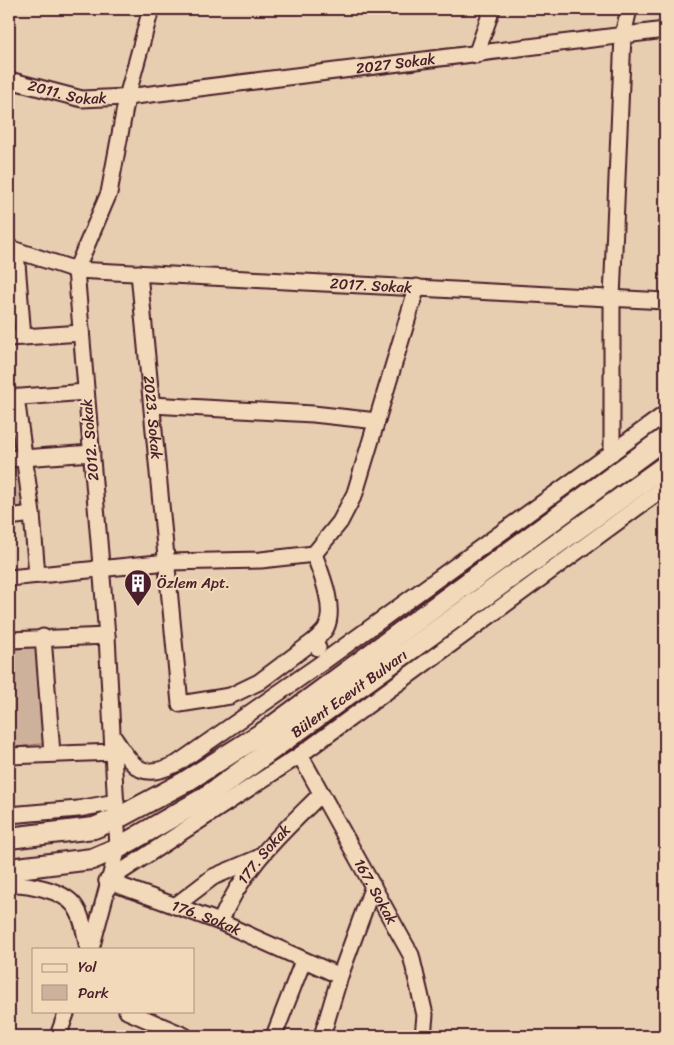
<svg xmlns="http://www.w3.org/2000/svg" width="674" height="1045" font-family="Sriracha,sans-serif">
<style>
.green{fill:#cdb19a;stroke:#8c6862}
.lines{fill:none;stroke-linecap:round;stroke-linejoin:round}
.minor-casing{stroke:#4a1f2b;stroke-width:19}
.major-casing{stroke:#4a1f2b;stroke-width:24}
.minor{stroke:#f1d9b9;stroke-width:15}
.major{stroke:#f1d9b9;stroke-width:20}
.labels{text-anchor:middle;stroke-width:4.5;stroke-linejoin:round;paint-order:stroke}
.street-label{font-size:15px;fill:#4a1f2b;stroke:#f1d9b9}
.poi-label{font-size:15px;fill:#4a1f2b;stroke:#f1d9b9;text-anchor:start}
</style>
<rect width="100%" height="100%" fill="#e7ceb1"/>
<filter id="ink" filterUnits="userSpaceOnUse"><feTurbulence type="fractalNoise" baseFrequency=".02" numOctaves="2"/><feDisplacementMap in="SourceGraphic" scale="10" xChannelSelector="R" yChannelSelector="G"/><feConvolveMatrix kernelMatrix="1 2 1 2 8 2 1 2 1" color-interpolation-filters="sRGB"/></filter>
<g filter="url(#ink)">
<g class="green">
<path d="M 18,464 L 24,508 L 9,510 L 9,466 Z"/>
<path d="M 35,647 L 47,743 L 9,748 L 9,650 Z"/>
</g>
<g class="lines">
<g class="minor-casing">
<g id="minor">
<path d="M 476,55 L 492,9"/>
<path id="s1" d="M 9,80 L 82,99 L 127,97 L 665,30"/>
<path id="s2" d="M 9,248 L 76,270 L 665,301"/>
<path d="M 16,251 L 23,337"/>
<path id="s3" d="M 139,273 L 180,704 L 230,696 L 259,682 L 315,640"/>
<path d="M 9,338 L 81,333"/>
<path d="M 16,397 L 32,514 L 37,575"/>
<path d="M 9,398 L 86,392"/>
<path d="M 152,405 L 313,414 L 377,421"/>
<path d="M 612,453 L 612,298 L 623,35 L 629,9"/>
<path d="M 9,459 L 92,453"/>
<path d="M 9,517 L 32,514"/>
<path d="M 314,554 L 340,522 L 355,493 L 417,287"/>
<path d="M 9,578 L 168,562 L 261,560 L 314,554 C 321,573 336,608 326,628 C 324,632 318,637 315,640 L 318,648"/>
<path d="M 43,637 L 52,753"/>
<path d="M 9,640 L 107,636"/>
<path d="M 114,738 C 134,768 141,781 178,763 L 323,662 L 665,414"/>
<path id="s4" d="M 300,755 L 411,955 L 425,1015 L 423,1036"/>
<path d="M 9,756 L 114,752"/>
<path d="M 9,815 L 78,809 L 116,802"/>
<path d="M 107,881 L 300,755 L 665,487"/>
<path id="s5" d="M 107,881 L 220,922 L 340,976"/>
<path d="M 9,884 C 27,883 62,890 74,905 C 83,916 85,935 88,949"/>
<path d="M 175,906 L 213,877 L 258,858"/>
<path id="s6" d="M 220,922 C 245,865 278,837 321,794"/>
<path d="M 91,949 L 118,848 L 107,636 L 76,270 L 109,193 L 127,97 L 151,9"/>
<path d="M 127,1011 L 185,1036"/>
<path d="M 58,1036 L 67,1011"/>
<path d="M 274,1036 L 303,961"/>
<path d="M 322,1036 L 340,976 L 373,886"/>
</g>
</g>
<g class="major-casing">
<g id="major">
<path d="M 9,838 L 94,828 L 116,819 L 185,782 L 269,729 L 665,438"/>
<path id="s7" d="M 9,869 L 92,859 L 118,848 L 203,799 L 665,466"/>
</g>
</g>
<use href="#minor" class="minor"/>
<use href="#major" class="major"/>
</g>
</g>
<defs>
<g id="building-pin" transform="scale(1.4375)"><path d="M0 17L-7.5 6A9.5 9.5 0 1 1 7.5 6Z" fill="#4a1f2b" stroke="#f1d9b9"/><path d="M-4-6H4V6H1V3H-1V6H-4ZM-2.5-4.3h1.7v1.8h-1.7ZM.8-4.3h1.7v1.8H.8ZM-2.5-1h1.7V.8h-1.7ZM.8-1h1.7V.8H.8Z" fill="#fff"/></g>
</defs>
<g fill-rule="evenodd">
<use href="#building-pin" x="138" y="583"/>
</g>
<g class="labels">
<g class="street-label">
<text dy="5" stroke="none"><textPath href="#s1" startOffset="391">2027 Sokak</textPath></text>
<text dy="5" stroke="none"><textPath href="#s1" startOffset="60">2011. Sokak</textPath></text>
<text dy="5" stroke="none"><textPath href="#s2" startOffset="366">2017. Sokak</textPath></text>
<text dy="5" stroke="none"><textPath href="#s3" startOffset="145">2023. Sokak</textPath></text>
<text transform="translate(90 440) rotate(-95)" y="5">2012. Sokak</text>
<text dy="5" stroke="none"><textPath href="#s7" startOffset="390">Bülent Ecevit Bulvarı</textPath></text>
<text dy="5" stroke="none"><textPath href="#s6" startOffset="81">177. Sokak</textPath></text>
<text dy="5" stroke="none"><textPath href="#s4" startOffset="156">167. Sokak</textPath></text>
<text dy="5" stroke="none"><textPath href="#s5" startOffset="106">176. Sokak</textPath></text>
</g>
<g class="poi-label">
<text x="157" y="588">Özlem Apt.</text>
</g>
</g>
<rect width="674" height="1045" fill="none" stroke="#f1d9b9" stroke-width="30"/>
<rect x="15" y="15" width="644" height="1015" fill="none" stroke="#4a1f2b" stroke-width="2" filter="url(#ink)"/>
<rect x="32" y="948" width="162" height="65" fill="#f1d9b9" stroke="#ae8f80"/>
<rect x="42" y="964" width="25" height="8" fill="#f1d9b9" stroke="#ae8f80"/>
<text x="78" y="972" font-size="15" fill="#4a1f2b">Yol</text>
<rect x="42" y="985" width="25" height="15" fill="#cdb19a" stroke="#ae8f80"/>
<text x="78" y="998" font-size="15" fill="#4a1f2b">Park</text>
</svg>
